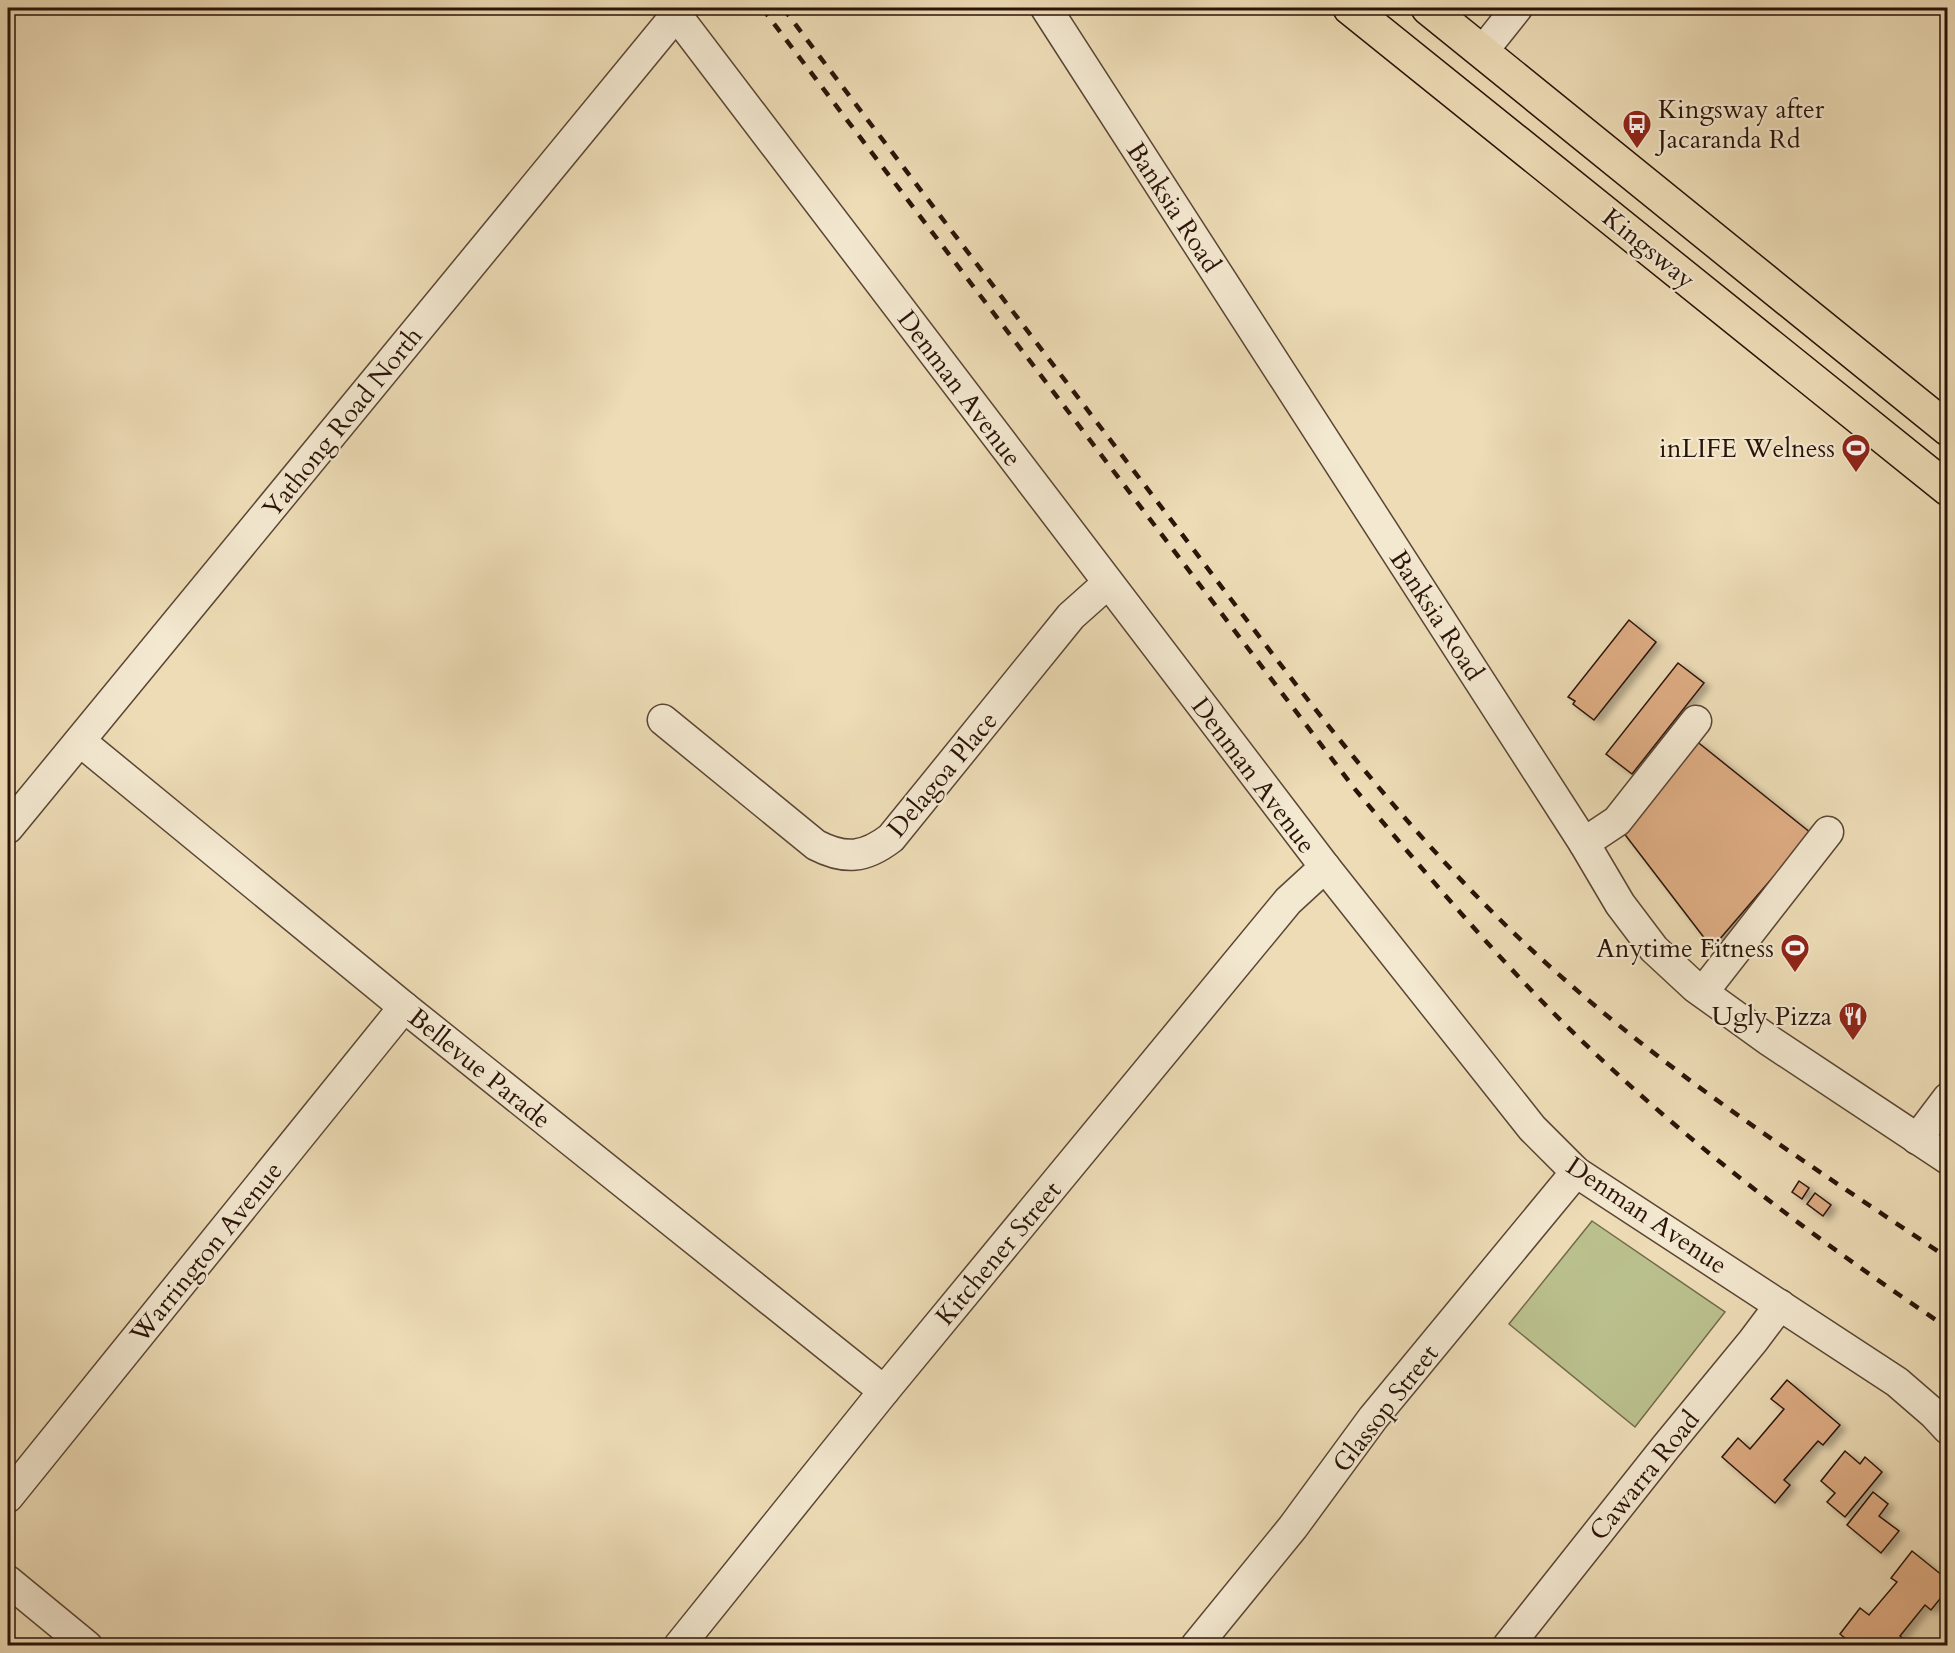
<svg xmlns="http://www.w3.org/2000/svg" width="1955" height="1653" font-family="Cardo,serif">
<style>
.green{fill:#bac08d;stroke:#726a4a;stroke-width:1.5}
.building{fill:#deac83;stroke:#2a1308;stroke-width:1.5;filter:url(#shadow)}
.lines{fill:none;stroke-linecap:round;stroke-linejoin:round}
.minor-casing{stroke:#5b4534;stroke-width:33}
.major-casing{stroke:#2a1308;stroke-width:36}
.minor{stroke:#f3e8d0;stroke-width:30}
.major{stroke:#eddcb6;stroke-width:33}
.rail{stroke:#2a1308;stroke-width:4.5;stroke-dasharray:10 10;stroke-linecap:butt}
.labels{text-anchor:middle;stroke-width:4.5;stroke-linejoin:round;paint-order:stroke}
.poi-label{font-size:26px;fill:#2a1308;stroke:#f3e8d0;text-anchor:end}
.street-label{font-size:26px;fill:#2a1308;stroke:#f3e8d0}
</style>
<defs>
<filter id="shadow"><feDropShadow dx="6" dy="4" stdDeviation="3" flood-color="#0004"/></filter>
</defs>
<rect width="100%" height="100%" fill="#eddcb6"/>
<filter id="stains"><feTurbulence type="fractalNoise" baseFrequency=".00333" numOctaves="4"/><feColorMatrix values="0 0 0 0 .2 0 0 0 0 .09 0 0 0 0 .02 0 0 0 .5 -.17"/></filter>
<radialGradient id="worn" r=".72"><stop offset=".6" stop-color="#630" stop-opacity="0"/><stop offset="1" stop-color="#630" stop-opacity=".3"/></radialGradient>
<path class="green" d="M 1592,1221 L 1725,1312 L 1635,1427 L 1509,1324 Z"/>
<g class="building">
<path d="M 1629,620 L 1656,642 L 1594,720 L 1573,704 L 1575,701 L 1568,697 Z"/>
<path d="M 1678,663 L 1704,683 L 1632,774 L 1606,754 Z"/>
<path d="M 1695,740 L 1811,833 L 1712,948 L 1623,832 Z"/>
<path d="M 1799,1181 L 1809,1188 L 1802,1199 L 1792,1192 Z"/>
<path d="M 1815,1193 L 1831,1205 L 1823,1216 L 1807,1204 Z"/>
<path d="M 1787,1380 L 1840,1425 L 1823,1445 L 1818,1441 L 1784,1480 L 1790,1485 L 1775,1503 L 1722,1457 L 1738,1438 L 1750,1449 L 1784,1409 L 1771,1399 Z"/>
<path d="M 1845,1451 L 1860,1464 L 1865,1457 L 1882,1472 L 1845,1517 L 1827,1502 L 1835,1493 L 1821,1481 Z"/>
<path d="M 1873,1492 L 1888,1504 L 1879,1516 L 1899,1531 L 1881,1553 L 1847,1525 Z"/>
<path d="M 1912,1551 L 1948,1580 L 1948,1589 L 1931,1610 L 1925,1605 L 1900,1636 L 1908,1643 L 1906,1646 L 1854,1646 L 1840,1634 L 1860,1608 L 1869,1615 L 1897,1582 L 1891,1578 Z"/>
</g>
<g class="lines">
<g class="minor-casing">
<g id="minor">
<path d="M 671,8 L 1325,867 L 1532,1128 L 1576,1172 L 1897,1382 L 1934,1414 L 1948,1429"/>
<path d="M 1046,8 L 1584,843 L 1620,904 L 1654,949 L 1695,987 L 1770,1041 L 1948,1159"/>
<path d="M 1482,52 L 1517,8"/>
<path d="M 663,720 L 816,845 C 845,860 865,858 891,838 L 1071,616 L 1108,583"/>
<path d="M 80,741 L 404,1007 L 884,1391"/>
<path d="M 8,828 L 676,15"/>
<path d="M 1584,843 L 1617,821 L 1696,721"/>
<path d="M 1703,992 L 1828,832"/>
<path d="M 1917,1139 L 1948,1098"/>
<path d="M 8,1497 L 404,1007"/>
<path d="M 8,1581 L 87,1646"/>
<path d="M 679,1646 L 884,1391 L 1288,901 L 1325,867"/>
<path d="M 1196,1646 L 1293,1527 L 1373,1418 L 1576,1172"/>
<path d="M 1508,1646 L 1665,1448 L 1753,1341 L 1780,1305"/>
</g>
</g>
<g class="major-casing">
<g id="major">
<path d="M 1350,8 L 1948,489"/>
<path d="M 1428,8 L 1948,429"/>
</g>
</g>
<use href="#minor" class="minor"/>
<use href="#major" class="major"/>
<g class="rail">
<path d="M 762,8 L 1354,788 C 1412,857 1470,926 1533,992 C 1656,1120 1800,1229 1948,1328"/>
<path d="M 783,8 C 913,180 1044,353 1175,525 C 1293,681 1409,842 1556,972 C 1677,1080 1814,1168 1948,1258"/>
</g>
</g>
<defs>
<g id="bus-pin" transform="scale(1.5)"><path d="M0 17L-7.5 6A9.5 9.5 0 1 1 7.5 6Z" fill="#8f2418" stroke="#f3e8d0"/><path d="M-5-6H5V4H4V6H2V4H-2V6H-4V4H-5ZM-3.5-4V0h7V-4ZM-3.5 1.2v1.5H-2V1.2ZM2 1.2v1.5H3.5V1.2Z" fill="#fff"/></g>
<g id="stadium-pin" transform="scale(1.5)"><path d="M0 17L-7.5 6A9.5 9.5 0 1 1 7.5 6Z" fill="#8f2418" stroke="#f3e8d0"/><path d="M0-5a6.5 5 0 1 0 0 10a6.5 5 0 1 0 0-10ZM-3.5-1.8h7v3.6h-7Z" fill="#fff"/></g>
<g id="restaurant-pin" transform="scale(1.5)"><path d="M0 17L-7.5 6A9.5 9.5 0 1 1 7.5 6Z" fill="#8f2418" stroke="#f3e8d0"/><path d="M-5-6h1v4h1v-4h1v4h1v-4h1v5L-1.5 .5V6h-2V.5L-5-1ZM5-6V6H3V1.5H1.5Q1.5-4 5-6Z" fill="#fff"/></g>
</defs>
<g fill-rule="evenodd">
<use href="#bus-pin" x="1637" y="124"/>
<use href="#stadium-pin" x="1856" y="448"/>
<use href="#stadium-pin" x="1795" y="948"/>
<use href="#restaurant-pin" x="1853" y="1016"/>
</g>
<g class="labels">
<g class="poi-label">
<text x="1658" y="118" text-anchor="start">Kingsway after<tspan x="1658" dy="30">Jacaranda Rd</tspan></text>
<text x="1835" y="457">inLIFE Welness</text>
<text x="1774" y="957">Anytime Fitness</text>
<text x="1832" y="1025">Ugly Pizza</text>
</g>
<g class="street-label">
<text transform="translate(1174 207) rotate(57)" y="9">Banksia Road</text>
<text transform="translate(1649 248) rotate(39)" y="9">Kingsway</text>
<text transform="translate(960 388) rotate(53)" y="9">Denman Avenue</text>
<text transform="translate(342 422) rotate(-51)" y="9">Yathong Road North</text>
<text transform="translate(1437 615) rotate(57)" y="9">Banksia Road</text>
<text transform="translate(942 774) rotate(-50)" y="9">Delagoa Place</text>
<text transform="translate(1254 775) rotate(53)" y="9">Denman Avenue</text>
<text transform="translate(480 1068) rotate(39)" y="9">Bellevue Parade</text>
<text transform="translate(1647 1215) rotate(34)" y="9">Denman Avenue</text>
<text transform="translate(206 1252) rotate(-51)" y="9">Warrington Avenue</text>
<text transform="translate(998 1253) rotate(-50)" y="9">Kitchener Street</text>
<text transform="translate(1385 1408) rotate(-52)" y="9">Glassop Street</text>
<text transform="translate(1644 1475) rotate(-51)" y="9">Cawarra Road</text>
</g>
</g>
<rect width="1955" height="1653" fill="none" stroke="#eddcb6" stroke-width="30"/>
<rect x="9" y="9" width="1937" height="1635" fill="none" stroke="#2a1308" stroke-width="3"/>
<rect x="15" y="15" width="1925" height="1623" fill="none" stroke="#2a1308" stroke-width="1.5"/>
<rect width="100%" height="100%" filter="url(#stains)"/>
<rect width="100%" height="100%" fill="url(#worn)"/>
</svg>
